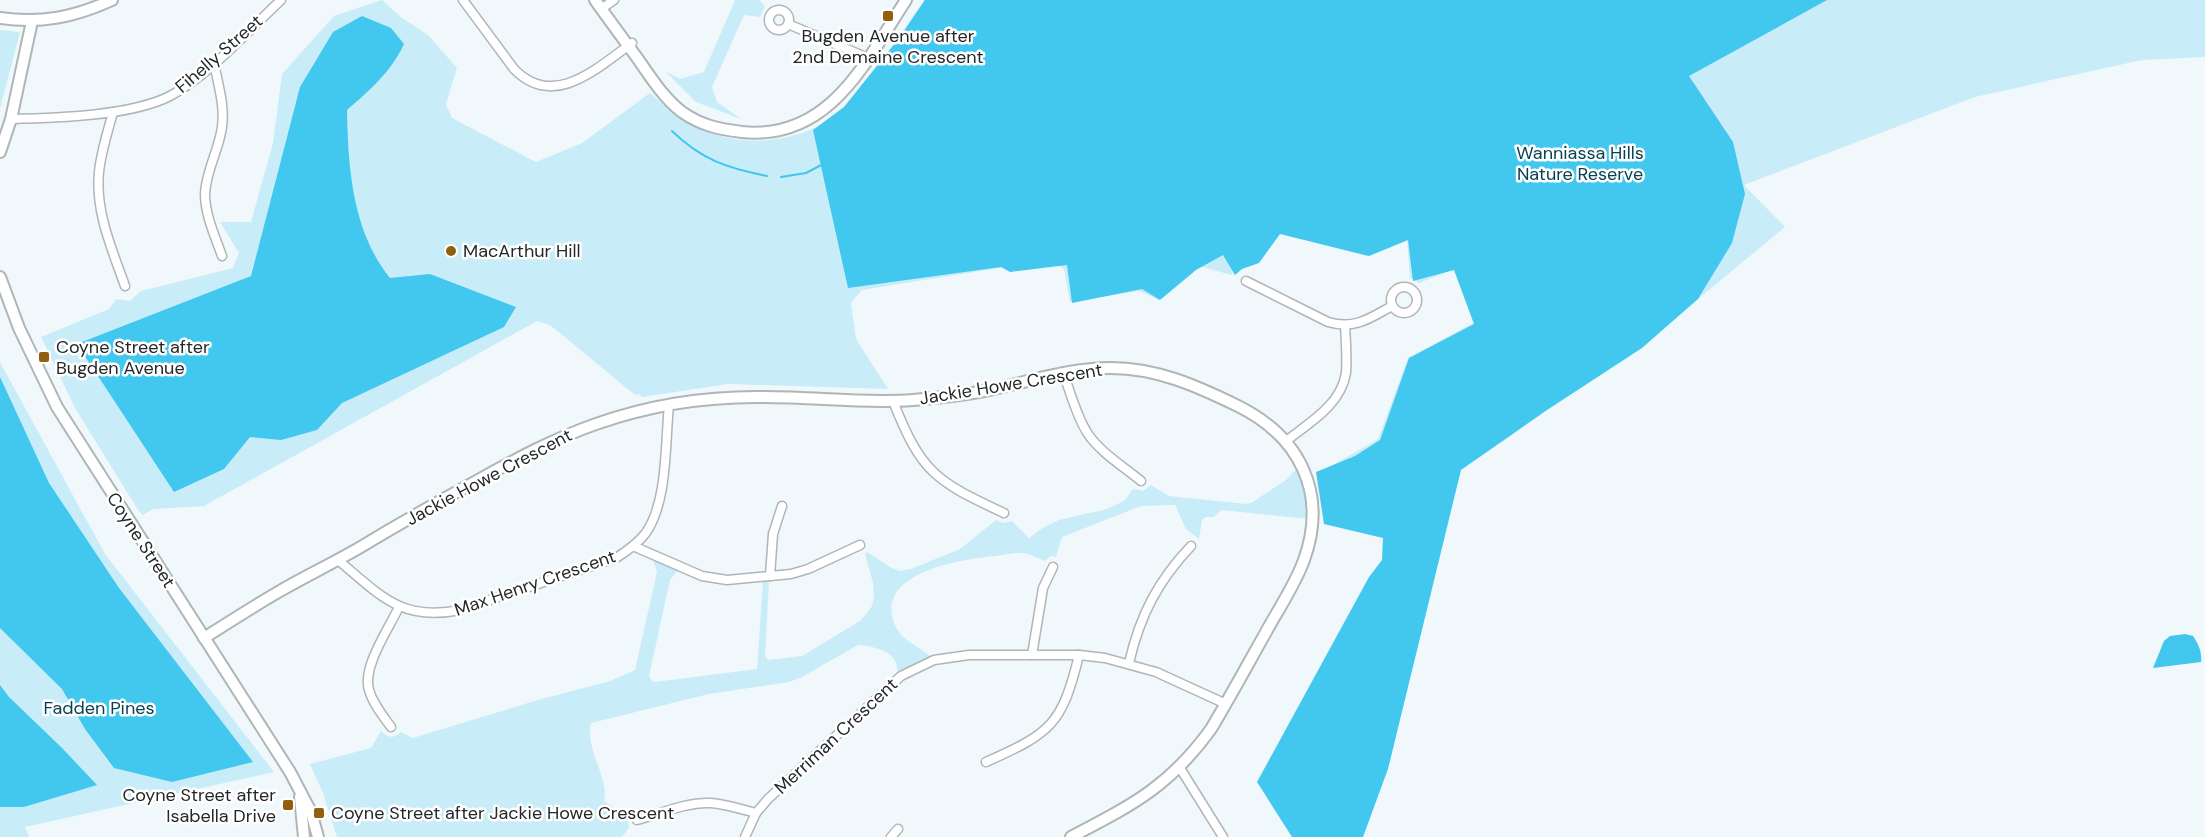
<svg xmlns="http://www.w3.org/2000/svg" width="2205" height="837" font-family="'DM Sans',sans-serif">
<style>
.green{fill:#c9ecf9}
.forest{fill:#42c7ee}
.water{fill:#41c6ed}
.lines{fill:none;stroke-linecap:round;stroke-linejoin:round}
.stream{stroke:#41c6ed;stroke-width:2}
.minor-casing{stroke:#aeb6b8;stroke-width:11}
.tertiary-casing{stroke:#aeb6b8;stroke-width:14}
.minor{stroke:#fff;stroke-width:8}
.tertiary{stroke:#fff;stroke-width:10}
.poi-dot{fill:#915f0e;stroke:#fff;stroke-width:2}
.labels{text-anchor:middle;stroke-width:5;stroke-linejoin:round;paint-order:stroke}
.poi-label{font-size:18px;fill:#242728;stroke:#fff;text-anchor:start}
.street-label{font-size:18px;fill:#242728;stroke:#fff}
.park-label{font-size:18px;fill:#064252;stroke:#fff}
</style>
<rect width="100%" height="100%" fill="#f1f8fb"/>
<g class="green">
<path d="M 382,0 L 402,18 L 428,35 L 457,68 L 446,104 L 452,118 L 536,162 L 582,143 L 650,93 C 668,108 688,126 710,133 C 763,151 824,136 860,95 C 868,86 874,74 880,64 C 895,43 909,21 924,0 L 2205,0 L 2205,57 L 2142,60 L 1975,97 L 1744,185 L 1785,227 L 1656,334 L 1323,471 L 1378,439 L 1408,358 L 1475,322 L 1455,269 L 1419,283 L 1410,278 L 1407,239 L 1366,256 L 1278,233 L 1237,267 L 1231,275 L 1203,267 L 1193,269 L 1159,300 L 1139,291 L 1070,302 L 1064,269 L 1050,260 L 862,290 L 851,303 L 856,339 L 888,389 L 728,384 L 642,397 L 639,394 L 635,395 L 550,325 L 537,321 L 204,506 L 153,509 L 143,515 L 138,510 L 75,408 L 41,337 L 109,309 L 116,299 L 130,301 L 141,291 L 233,268 L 239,253 L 220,222 L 251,222 L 273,143 L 282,74 L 334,16 Z"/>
<path d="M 735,0 L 759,0 L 765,6 L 760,17 L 744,15 L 712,87 L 717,102 L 741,119 L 696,102 L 665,71 L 680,79 L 704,72 Z"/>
<path d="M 0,30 L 20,32 L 0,109 Z"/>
<path d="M 0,362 L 105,554 L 274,772 L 25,827 L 29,837 L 0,837 Z"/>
<path d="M 1298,467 L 1303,480 L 1309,519 L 1221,510 L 1214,517 L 1205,517 L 1202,520 L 1199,539 L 1186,529 L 1175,505 L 1141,506 L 1062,537 L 1056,557 L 1051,556 L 1045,561 C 1039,559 1033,555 1027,554 C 1018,551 1005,555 995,556 C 963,559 875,572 894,623 C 901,641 918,645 931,657 L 898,673 C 896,667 898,665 894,659 C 888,650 868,645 858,645 L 802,677 L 789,682 L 709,694 L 591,723 C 585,751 609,775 604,801 L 627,816 L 629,827 L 622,837 L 337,837 L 323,793 L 310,764 L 371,748 L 381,731 C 388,738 394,739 401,732 L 413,738 L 538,700 L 610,681 L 635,670 L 657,572 L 653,559 L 677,571 L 670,580 L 649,676 L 651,680 L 655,682 L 757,669 L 763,582 L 769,581 L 765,655 L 768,660 L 802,656 L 860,621 L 866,614 L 872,606 L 874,596 L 873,583 L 865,554 L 867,552 L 890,567 L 900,571 L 911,569 L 960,549 L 996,520 L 1003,523 L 1012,521 L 1029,538 L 1041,529 L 1059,520 L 1107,509 L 1124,501 L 1133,489 L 1143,491 L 1151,485 L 1169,496 L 1246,504 L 1251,503 L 1286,480 Z"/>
</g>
<g class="forest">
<path d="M 925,0 L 1827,0 L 1689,76 L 1733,142 L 1745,194 L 1732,243 L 1698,299 L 1642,348 L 1547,410 L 1461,470 L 1388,769 L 1363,837 L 1292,837 L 1257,782 L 1369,577 L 1382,560 L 1383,538 L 1324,524 L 1316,472 L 1355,456 L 1380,440 L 1409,358 L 1474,324 L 1454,270 L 1413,281 L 1408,240 L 1369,256 L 1280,234 L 1259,263 L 1242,269 L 1235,275 L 1223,255 L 1196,270 L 1160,300 L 1142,289 L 1072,303 L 1067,265 L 1010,272 L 1001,267 L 848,288 L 813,130 L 844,107 L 900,37 Z"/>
<path d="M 362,16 L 391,28 L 404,44 C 391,72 370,90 347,110 C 348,167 352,231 390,278 L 430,274 L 516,307 L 504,327 L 342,403 L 317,430 L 281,440 L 250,437 L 224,469 L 174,492 L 77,344 L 251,276 L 300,87 L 333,32 Z"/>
<path d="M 0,377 L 49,483 L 119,588 L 253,762 L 172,782 L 114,768 L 85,729 L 62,689 L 0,628 Z"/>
<path d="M 0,685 L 9,697 L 62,748 L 97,785 L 24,807 L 0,807 Z"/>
</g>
<path class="water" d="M 2185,634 L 2193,636 C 2199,645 2202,652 2201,662 L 2153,668 L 2164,641 L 2170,636 Z"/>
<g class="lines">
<g class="stream">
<path d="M 672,131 C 702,160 727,168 767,176"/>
<path d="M 781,177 L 806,173 L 825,163"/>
</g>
<g class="minor-casing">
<g id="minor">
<path d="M 463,0 L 514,69 C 554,110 597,68 632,43"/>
<path d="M 601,9 L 614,0"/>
<circle cx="779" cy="20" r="10"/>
<path d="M 788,24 L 868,58"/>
<path d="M 214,63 C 218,84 225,106 222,127 C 219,150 206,170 205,194 C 205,215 215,236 222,256"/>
<path d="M 113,112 C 108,131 101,152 99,172 C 95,212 112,249 125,286"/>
<path d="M 11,119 C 56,118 131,116 170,96 C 208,76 249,30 281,0"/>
<path d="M 1246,281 L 1328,322 C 1355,330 1370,318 1392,306"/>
<circle cx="1404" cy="300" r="13"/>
<path d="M 1063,373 C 1071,393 1076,416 1088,434 C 1101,453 1123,466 1141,481"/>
<path d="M 893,401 C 921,472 935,481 1004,513"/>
<path d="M 1286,441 C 1309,423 1341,405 1346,373 C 1347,358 1346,341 1345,326"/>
<path d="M 633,546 L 702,576 L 727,580 L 791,574 L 808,569 L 860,545"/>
<path d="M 338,560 C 380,595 401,622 460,610 L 616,558 C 627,551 637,544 645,534 C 668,503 665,443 669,405"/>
<path d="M 770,576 L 773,534 L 782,506"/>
<path d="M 1032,655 L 1043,588 L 1053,567"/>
<path d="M 1129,663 C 1140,615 1158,581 1191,546"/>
<path d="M 391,727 C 383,716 373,704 369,690 C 362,667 389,628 399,607"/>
<path d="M 986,762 C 1051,733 1062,725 1079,655"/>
<path d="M 1180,768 L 1223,837"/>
<path d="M 637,820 C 660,814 686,802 710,803 C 725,804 741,809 756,813"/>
<path d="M 745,837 L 756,813 L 768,799 L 811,759 L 901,676 L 934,660 L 969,655 L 1079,655 L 1105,658 L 1156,672 L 1226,704"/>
<path d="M 891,837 L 898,829"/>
</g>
</g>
<g class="tertiary-casing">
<g id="tertiary">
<path d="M 595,0 C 609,20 624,40 638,59 C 651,78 664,98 682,112 C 702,126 719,129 742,132 C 830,141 866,61 906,0"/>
<path d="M 0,18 C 41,24 75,17 112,0"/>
<path d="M 0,152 L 11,119 L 32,21"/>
<path d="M 0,277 L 19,328 L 57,407 L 290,772 L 311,812 L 318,837"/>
<path d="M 204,638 C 229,622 254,606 280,591 C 306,576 333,563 359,548 C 397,525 436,503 475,482 C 514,460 553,439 596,424 C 647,406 702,397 757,397 C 809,396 861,404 913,400 C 935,398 957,396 979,392 C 1023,384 1066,368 1111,368 C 1157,368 1197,386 1238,406 C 1300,437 1328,493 1304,560 C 1295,585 1279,608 1266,632 C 1248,664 1230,697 1211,729 C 1169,787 1132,805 1071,837"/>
<path d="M 300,797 L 304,837"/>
</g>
</g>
<use href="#minor" class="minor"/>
<use href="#tertiary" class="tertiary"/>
</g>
<g class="poi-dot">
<rect x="882" y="10" width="12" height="12" rx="3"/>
<circle cx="451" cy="251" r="6"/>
<rect x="38" y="351" width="12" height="12" rx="3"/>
<rect x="282" y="799" width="12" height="12" rx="3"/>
<rect x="313" y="807" width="12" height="12" rx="3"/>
</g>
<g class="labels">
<g class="poi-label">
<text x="888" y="42" text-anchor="middle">Bugden Avenue after<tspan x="888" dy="21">2nd Demaine Crescent</tspan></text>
<text x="463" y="257">MacArthur Hill</text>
<text x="56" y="353">Coyne Street after<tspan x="56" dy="21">Bugden Avenue</tspan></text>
<text x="276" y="801" text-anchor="end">Coyne Street after<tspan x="276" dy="21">Isabella Drive</tspan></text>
<text x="331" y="819">Coyne Street after Jackie Howe Crescent</text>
</g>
<g class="street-label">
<text transform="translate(219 54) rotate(-41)" y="6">Fihelly Street</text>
<text transform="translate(1011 384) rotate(-9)" y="6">Jackie Howe Crescent</text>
<text transform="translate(489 477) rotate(-28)" y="6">Jackie Howe Crescent</text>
<text transform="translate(141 540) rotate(57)" y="6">Coyne Street</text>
<text transform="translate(535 583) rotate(-19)" y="6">Max Henry Crescent</text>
<text transform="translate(836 736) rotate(-43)" y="6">Merriman Crescent</text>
</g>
<g class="park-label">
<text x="1580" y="159">Wanniassa Hills<tspan x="1580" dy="21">Nature Reserve</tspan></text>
<text x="99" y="714">Fadden Pines</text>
</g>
</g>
</svg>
